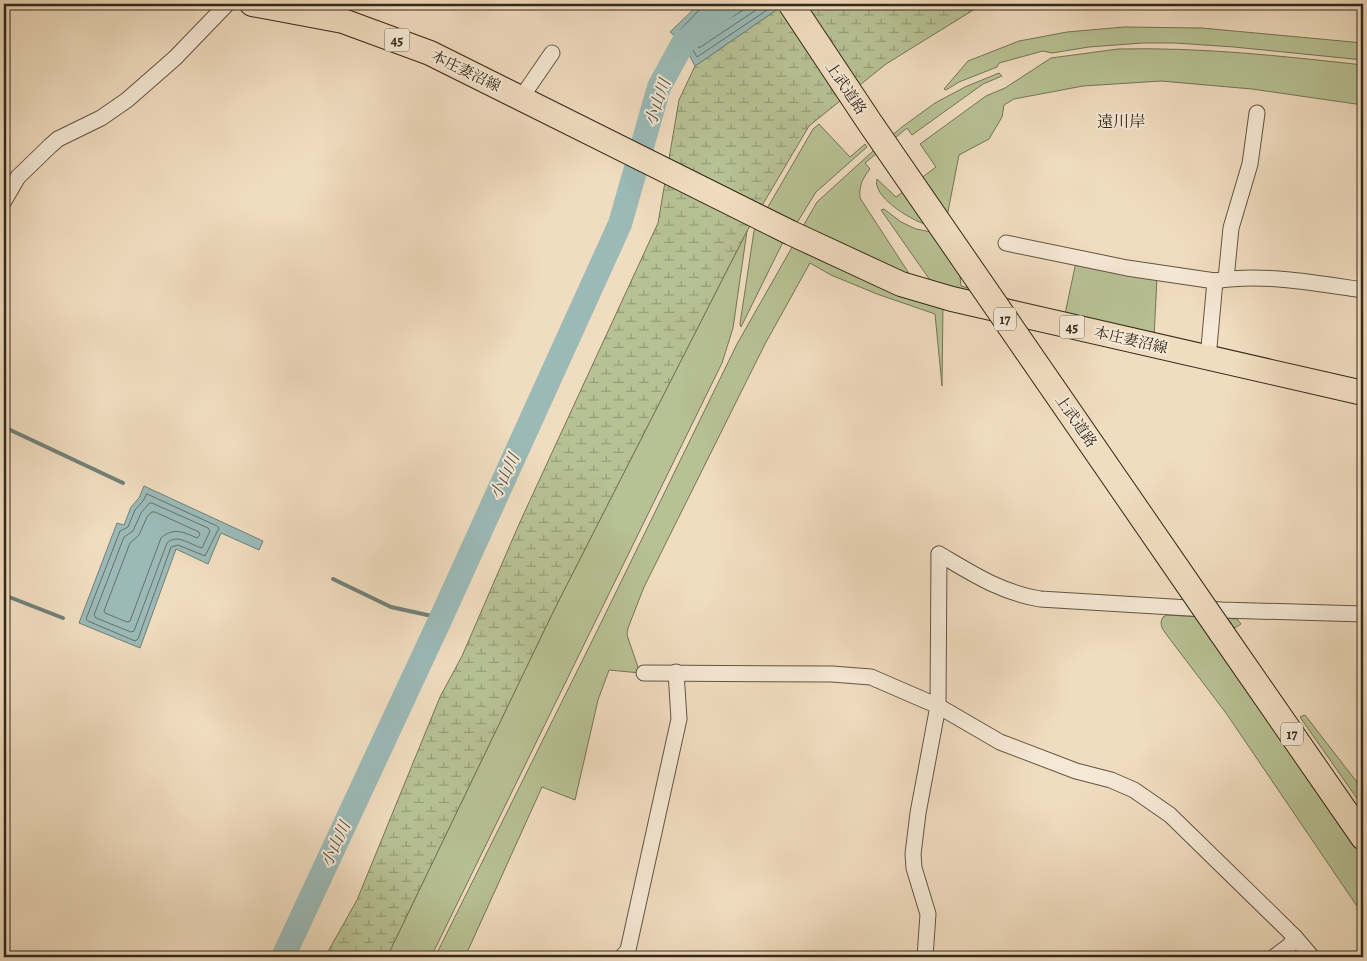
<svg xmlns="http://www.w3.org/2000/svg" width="1367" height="961" font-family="Alegreya,'Noto Serif JP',serif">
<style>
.grass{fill:#b7c194;stroke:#757456}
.wetland{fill:url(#wetland-marsh);stroke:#757456}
.water{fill:#9bbab7;stroke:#718078}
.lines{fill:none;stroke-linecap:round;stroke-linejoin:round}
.shore{stroke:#677168;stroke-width:1}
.stream{stroke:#718078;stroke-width:4}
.river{stroke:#9bbab7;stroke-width:24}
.minor-casing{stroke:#625542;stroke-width:17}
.primary-casing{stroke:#332819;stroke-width:26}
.trunk-casing{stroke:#332819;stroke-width:27}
.minor{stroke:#f5e8d5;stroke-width:15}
.primary{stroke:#f0dcbf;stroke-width:24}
.trunk{stroke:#f0dcbf;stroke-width:25}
.trunk-bridge-casing{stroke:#332819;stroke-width:27;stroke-linecap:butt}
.trunk-bridge{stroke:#f0dcbf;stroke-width:25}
.labels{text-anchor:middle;stroke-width:4;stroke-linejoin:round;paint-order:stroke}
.shield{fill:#f5e8d5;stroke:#6d6251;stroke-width:1}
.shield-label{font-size:14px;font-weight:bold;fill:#332819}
.street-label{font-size:15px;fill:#332819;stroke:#f5e8d5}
.water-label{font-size:16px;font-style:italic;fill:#4d4c40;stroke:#f5e8d5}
.neighbourhood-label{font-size:16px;fill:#332819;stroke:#f5e8d5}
</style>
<defs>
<pattern id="wetland-marsh" width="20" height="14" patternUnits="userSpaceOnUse" patternTransform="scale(1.25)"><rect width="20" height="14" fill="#b7c194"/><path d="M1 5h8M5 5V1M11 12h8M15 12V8" fill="none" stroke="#959d78"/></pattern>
</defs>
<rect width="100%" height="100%" fill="#f0dcbf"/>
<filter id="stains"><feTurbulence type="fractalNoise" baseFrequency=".004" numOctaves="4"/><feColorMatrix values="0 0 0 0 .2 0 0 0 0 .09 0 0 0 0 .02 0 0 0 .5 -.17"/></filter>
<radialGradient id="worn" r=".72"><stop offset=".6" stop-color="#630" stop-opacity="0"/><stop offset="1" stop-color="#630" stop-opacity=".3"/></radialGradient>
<g class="grass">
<path d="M 1124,27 L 1202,28 L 1363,43 L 1363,60 L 1234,47 L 1175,43 L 1142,43 L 1089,47 L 1052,53 L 1043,51 L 999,63 L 997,67 L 959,82 L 946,90 L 944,89 L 968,61 L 1019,41 L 1067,32 Z"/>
<path d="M 1118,49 C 1200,47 1282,56 1363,65 L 1363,105 L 1252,89 L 1161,81 L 1083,86 L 1014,99 L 1004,105 L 1002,117 L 989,139 L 959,155 L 945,227 C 937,226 929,225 922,223 C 908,218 872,196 877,179 L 896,197 L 936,167 L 920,144 L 986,96 L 1005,88 L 1051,58 Z"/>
<path d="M 999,73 L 1002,76 L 983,84 L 912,135 L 907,128 L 865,163 L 870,169 C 862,179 859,186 860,198 L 912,278 L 802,228 L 817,202 L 872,152 L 902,127 L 935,103 L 965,87 Z"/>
<path d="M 819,124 L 850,157 L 865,144 L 867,147 L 816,192 L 795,226 L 785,238 L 741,327 L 740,324 L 754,231 L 813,129 Z"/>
<path d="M 884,209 L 901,222 L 916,229 L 956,237 L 961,286 L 1065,314 L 1076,262 L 1157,277 L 1154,338 L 939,289 L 930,280 L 881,210 Z"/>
<path d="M 747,231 L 733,328 L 722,363 L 431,957 L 387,957 L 554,610 Z"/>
<path d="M 795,242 L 943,305 L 942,386 L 935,314 L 877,294 L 831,275 L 810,263 L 765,344 L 644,587 L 628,628 L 627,635 L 640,673 L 609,670 L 598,700 L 575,800 L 542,787 L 465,957 L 435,957 L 598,629 L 737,344 Z"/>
<path d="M 1167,615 L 1237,619 L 1241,624 L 1235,628 L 1229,621 L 1211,633 L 1363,856 L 1363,915 L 1226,713 L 1166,634 C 1162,628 1159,624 1163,617 Z"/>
<path d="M 1305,715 L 1363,790 L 1363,807 L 1300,717 Z"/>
</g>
<path class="wetland" d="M 785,4 L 983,4 L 886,64 L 809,126 L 747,231 L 554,610 L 387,957 L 325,957 L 357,900 L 440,697 L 462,656 L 520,522 L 658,223 L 679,100 L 695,66 Z"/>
<g class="water">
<path d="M 699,4 L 785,4 L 695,66 L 683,43 L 670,32 Z"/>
<path d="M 144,486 L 263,541 L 259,550 L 221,533 L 208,564 L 176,549 L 140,648 L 79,623 L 117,523 L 124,525 L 131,507 L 139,498 Z"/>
</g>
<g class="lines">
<g class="shore">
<path d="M 702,4 L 700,9 L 679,31 L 687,40 L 697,57 L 776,4"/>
<path d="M 708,4 L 706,12 L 688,31 L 699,48 L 765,4"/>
<path d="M 716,4 L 713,15 L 698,31 L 702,37 L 752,4"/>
<path d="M 147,494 L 217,526 L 219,528 L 205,556 L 178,545 L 171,547 L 138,639 L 135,641 L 88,621 L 86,619 L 120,531 L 128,527 L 135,510 L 143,501 Z"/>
<path d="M 150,503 L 152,503 L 208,528 L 210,531 L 202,548 C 190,545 178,533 167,543 L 134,631 L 131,632 L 96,618 L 94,615 L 124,537 L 133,531 L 141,513 Z"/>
<path d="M 152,512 L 155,512 L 199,532 L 200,535 L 197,538 C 184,532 173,527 161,538 L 130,621 L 127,622 L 105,613 L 104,611 L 130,543 L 139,535 L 147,517 Z"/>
</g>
<g class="stream">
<path d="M 4,427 L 123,483"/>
<path d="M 333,579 L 391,607 L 441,618"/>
<path d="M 4,595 L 63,618"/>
</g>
<path class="river" d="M 283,957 L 441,618 L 620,224 L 659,87 L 683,43 L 729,4"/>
<g class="minor-casing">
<g id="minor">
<path d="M 521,98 L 552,53"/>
<path d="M 4,201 L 18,177 L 50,146 L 58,139 L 101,118 L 127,100 L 175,58 L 227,4"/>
<path d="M 1006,243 L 1127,268 L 1215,281 C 1262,273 1316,283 1363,290"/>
<path d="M 1226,279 L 1231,228 L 1250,164 L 1257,113"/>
<path d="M 1208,358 L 1215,281"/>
<path d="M 939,554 C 973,574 1000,592 1040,599 L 1222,610 L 1363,614"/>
<path d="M 644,673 L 832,674 L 871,677 L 938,706 L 1000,742 L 1076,771 L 1111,780 L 1134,790 L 1170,815 L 1295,937 L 1312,957"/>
<path d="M 622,957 L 628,950 L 679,719 L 676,672"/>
<path d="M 925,957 L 928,914 L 914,868 L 913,854 L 918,813 L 938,706 L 939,554"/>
<path d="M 1274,957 L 1290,945 L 1295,937"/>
</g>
</g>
<g class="primary-casing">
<path id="primary" d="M 252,4 L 343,21 L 430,53 L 791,233 L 901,284 L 952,299 L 1363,393"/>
</g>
<g class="trunk-casing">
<path id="trunk" d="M 1221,632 L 1363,837"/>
</g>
<use href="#minor" class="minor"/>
<use href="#primary" class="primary"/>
<use href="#trunk" class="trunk"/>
<g class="trunk-bridge-casing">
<path id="trunk-bridge" d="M 791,4 L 870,123 L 1221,632"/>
</g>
<use href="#trunk-bridge" class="trunk-bridge"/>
</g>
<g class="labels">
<g class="shield">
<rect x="384.5" y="28.5" width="25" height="23" rx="4"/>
<rect x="994" y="307.5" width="22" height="23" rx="4"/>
<rect x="1059.5" y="315.5" width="25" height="23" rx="4"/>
<rect x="1281" y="722.5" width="22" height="23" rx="4"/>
</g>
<g class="shield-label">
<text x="397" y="45">45</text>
<text x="1005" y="324">17</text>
<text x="1072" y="332">45</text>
<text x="1292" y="739">17</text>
</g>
<g class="street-label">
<text transform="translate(466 71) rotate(26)" y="5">本庄妻沼線</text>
<text transform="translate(846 88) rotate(56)" y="5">上武道路</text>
<text transform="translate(1131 340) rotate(13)" y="5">本庄妻沼線</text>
<text transform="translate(1076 421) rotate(55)" y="5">上武道路</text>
</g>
<g class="water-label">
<text transform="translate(657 102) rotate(-71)" y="6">小山川</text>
<text transform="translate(504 476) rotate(-65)" y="6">小山川</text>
<text transform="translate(335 844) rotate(-65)" y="6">小山川</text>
</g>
<g class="neighbourhood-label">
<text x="1121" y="127">遠川岸</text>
</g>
</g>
<rect width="1367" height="961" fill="none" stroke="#f0dcbf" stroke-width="20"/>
<rect x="5" y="5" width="1357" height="951" fill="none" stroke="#332819" stroke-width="2.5"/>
<rect x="10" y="10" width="1347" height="941" fill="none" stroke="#332819"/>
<rect width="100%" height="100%" filter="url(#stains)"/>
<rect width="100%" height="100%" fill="url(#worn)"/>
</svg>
